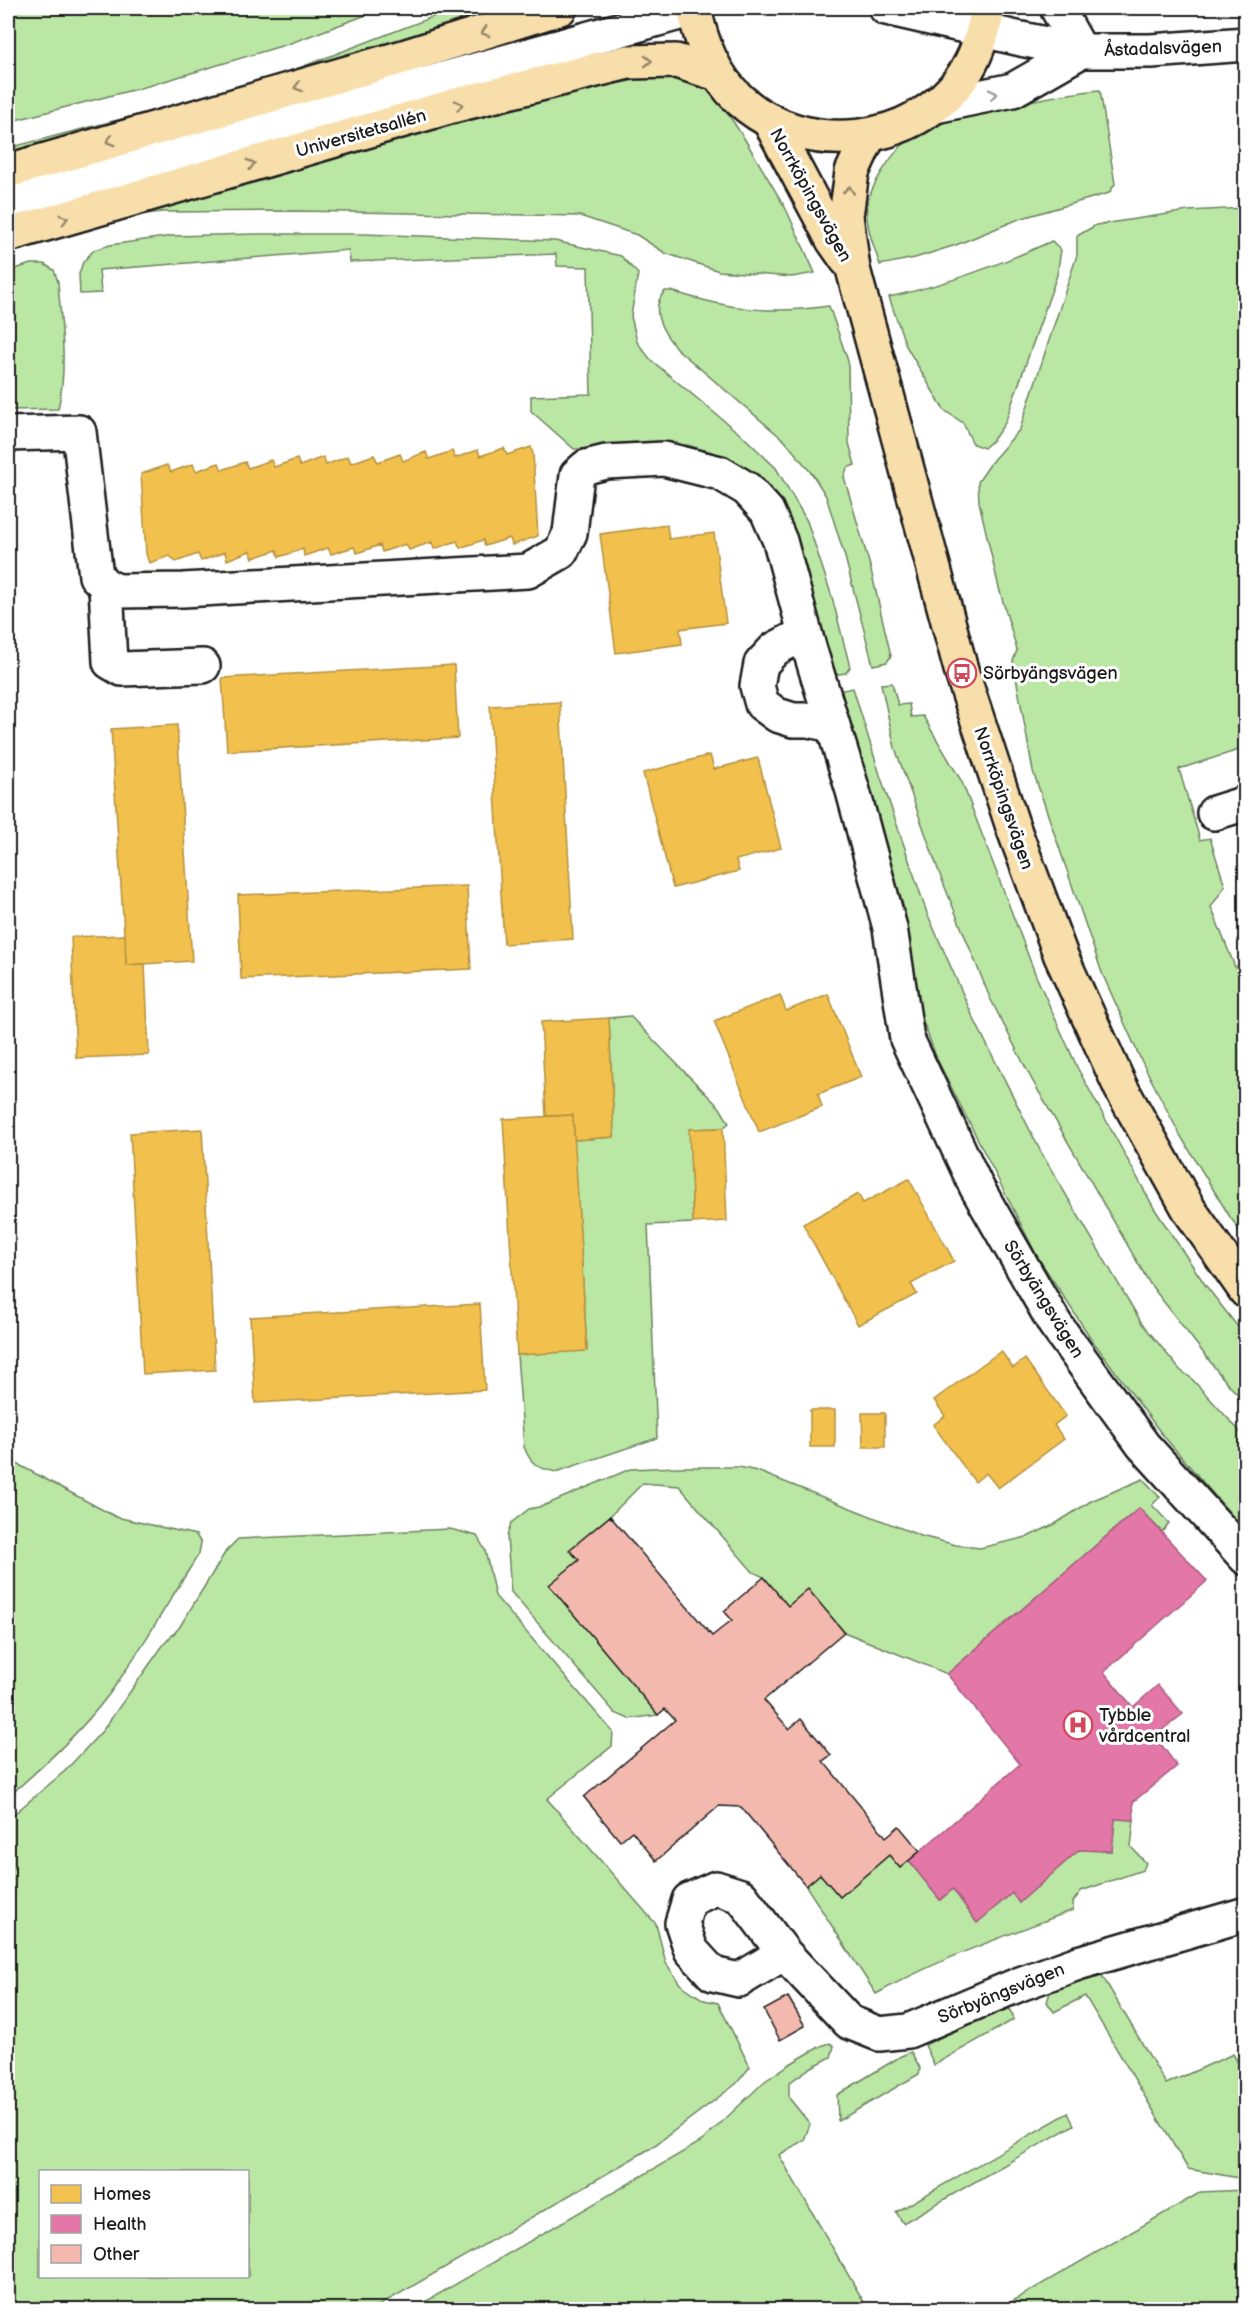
<svg xmlns="http://www.w3.org/2000/svg" width="1253" height="2317" font-family="'Balsamiq Sans',sans-serif">
<style>
.green{fill:#bbe7a4;stroke:#6c8260;stroke-width:1.5;fill-rule:evenodd}
.homes{fill:#f2c14e;stroke:#b2903f;stroke-width:1.5}
.health{fill:#e377a8;stroke:#a75c7e;stroke-width:1.5}
.building{fill:#f4b9ae;stroke:#1c1c1c;stroke-width:1.5}
.lines{fill:none;stroke-linecap:round;stroke-linejoin:round}
.minor-casing{stroke:#1c1c1c;stroke-width:38}
.major-casing{stroke:#1c1c1c;stroke-width:38}
.minor{stroke:#fff;stroke-width:33}
.major{stroke:#f8deab;stroke-width:33}
.oneway{stroke:#95876b}
.oneway2{stroke:#999}
.labels{text-anchor:middle;stroke-width:6;stroke-linejoin:round;paint-order:stroke}
.street-label{font-size:18px;fill:#1c1c1c;stroke:#fff}
.poi-label{font-size:18px;fill:#1c1c1c;stroke:#fff;text-anchor:start}
</style>
<rect width="100%" height="100%" fill="#fff"/>
<filter id="ink" filterUnits="userSpaceOnUse"><feTurbulence type="fractalNoise" baseFrequency=".0167" numOctaves="2"/><feDisplacementMap in="SourceGraphic" scale="12" xChannelSelector="R" yChannelSelector="G"/><feConvolveMatrix kernelMatrix="1 2 1 2 8 2 1 2 1" color-interpolation-filters="sRGB"/></filter>
<g filter="url(#ink)">
<g class="green">
<path d="M 8,8 L 385,8 L 288,44 L 148,86 L 8,122 Z"/>
<path d="M 456,8 L 521,8 L 8,165 L 8,148 L 141,114 L 278,76 Z"/>
<path d="M 682,74 L 710,87 L 744,138 L 786,209 L 815,273 L 792,277 L 719,271 L 665,253 L 637,235 L 580,216 L 296,211 L 162,212 L 139,215 L 135,208 L 245,171 L 408,137 L 593,88 L 647,78 Z"/>
<path d="M 1100,90 L 1115,184 L 1109,193 L 1019,219 L 956,245 L 915,258 L 880,265 C 874,247 865,225 867,207 C 869,188 892,153 907,141 C 936,116 1060,94 1100,90 Z"/>
<path d="M 1245,208 L 1245,748 L 1179,769 L 1200,840 L 1210,838 L 1225,886 L 1211,907 L 1235,967 L 1245,962 L 1245,1238 L 1230,1217 L 1180,1135 L 1141,1060 L 1102,973 L 1033,771 L 1013,661 L 1017,650 L 999,588 L 979,502 L 978,482 L 993,460 L 1020,429 L 1077,255 L 1077,236 L 1096,225 L 1188,211 Z"/>
<path d="M 257,234 L 364,234 L 555,241 L 621,256 L 638,274 L 631,316 L 637,342 L 651,360 L 747,440 L 776,468 L 807,521 L 832,597 L 850,667 L 846,673 L 832,675 L 806,569 L 788,519 L 770,490 L 743,467 L 717,454 L 687,445 L 574,449 L 531,411 L 531,396 L 591,394 L 588,267 L 557,266 L 556,254 L 350,262 L 349,250 L 99,270 L 101,293 L 80,294 L 79,274 L 83,262 L 94,250 L 110,245 L 172,236 Z"/>
<path d="M 1052,241 L 1061,250 L 1057,275 L 1005,423 L 993,440 L 984,448 L 973,444 L 963,423 L 944,410 L 906,346 L 889,297 C 946,285 999,265 1052,241 Z"/>
<path d="M 31,264 L 44,264 L 54,270 L 58,282 C 61,324 68,367 58,409 L 8,410 L 8,271 Z"/>
<path d="M 665,291 L 671,291 C 729,309 768,315 829,306 L 848,361 L 849,443 L 855,465 L 847,468 L 844,477 L 870,566 L 891,656 L 887,662 L 873,665 L 845,557 L 826,496 L 813,475 L 785,441 L 677,349 C 663,333 648,310 665,291 Z"/>
<path d="M 892,683 L 898,705 L 909,704 L 911,717 L 923,716 L 962,782 L 1036,976 L 1078,1069 L 1154,1208 L 1206,1286 L 1245,1336 L 1245,1403 L 1222,1377 L 1150,1284 L 1032,1080 L 990,998 L 940,875 L 895,748 L 881,684 Z"/>
<path d="M 853,688 L 880,775 L 927,913 L 973,1017 L 1042,1154 L 1141,1322 L 1180,1370 L 1191,1378 L 1245,1437 L 1245,1531 L 1161,1433 L 1092,1340 L 1037,1256 L 937,1059 L 915,1000 L 910,947 L 837,691 Z"/>
<path d="M 630,1016 L 720,1108 L 729,1123 L 723,1128 L 690,1129 L 693,1223 L 648,1225 L 657,1438 L 556,1472 C 538,1468 531,1465 524,1447 L 517,1355 L 587,1350 L 574,1140 L 614,1137 L 609,1018 Z"/>
<path d="M 8,1459 L 116,1517 L 196,1535 L 201,1543 L 199,1554 C 169,1600 142,1649 110,1693 C 81,1732 44,1765 8,1797 Z"/>
<path d="M 678,1467 L 739,1467 L 757,1471 L 921,1536 L 956,1545 L 980,1548 L 1027,1537 L 1055,1524 L 1091,1501 L 1143,1479 L 1160,1497 L 1152,1505 L 1169,1523 L 1162,1532 L 1139,1508 L 947,1674 L 844,1632 L 808,1590 L 788,1606 L 764,1577 L 753,1572 L 679,1486 L 643,1483 L 610,1516 L 570,1550 L 579,1560 L 550,1585 L 658,1715 L 629,1719 L 615,1713 L 511,1592 L 507,1536 L 511,1523 L 529,1509 L 543,1506 L 630,1469 Z"/>
<path d="M 450,1529 L 477,1536 L 485,1550 L 495,1596 L 613,1732 L 612,1746 L 547,1799 L 656,1924 L 666,1963 L 680,1984 L 704,2000 L 718,2003 L 750,2067 L 736,2084 L 651,2148 L 373,2309 L 8,2309 L 8,1819 L 65,1771 L 103,1730 L 164,1644 L 179,1628 L 226,1551 L 238,1539 ZM 40,2172 L 248,2172 L 248,2276 L 40,2276 Z"/>
<path d="M 1115,1819 L 1134,1820 L 1131,1847 L 1146,1863 L 1143,1870 L 1081,1891 L 1073,1902 L 1073,1910 C 1006,1936 939,1958 876,1994 L 806,1886 L 820,1874 L 840,1897 L 889,1855 L 900,1868 L 909,1861 L 940,1900 L 953,1889 L 977,1923 L 1012,1893 L 1019,1903 L 1079,1850 L 1112,1851 Z"/>
<path d="M 1100,1972 L 1166,2084 L 1233,2054 L 1245,2074 L 1245,2179 L 1188,2169 L 1085,1996 L 1054,2012 L 1047,2002 L 1051,1989 Z"/>
<path d="M 1001,2008 L 1008,2008 L 1013,2015 L 1013,2020 L 934,2065 L 925,2045 Z"/>
<path d="M 830,2043 L 834,2046 L 831,2057 L 810,2068 L 789,2083 L 789,2098 L 810,2124 L 804,2140 L 779,2155 L 868,2309 L 413,2309 L 702,2141 L 765,2081 L 790,2064 L 821,2046 Z"/>
<path d="M 911,2052 L 920,2068 L 919,2074 L 838,2121 L 837,2095 L 901,2056 Z"/>
<path d="M 1068,2113 L 1074,2125 L 903,2223 L 896,2212 Z"/>
<path d="M 1245,2190 L 1245,2309 L 1013,2310 L 1009,2303 L 1201,2192 Z"/>
</g>
<g class="homes">
<path d="M 531,447 L 533,454 L 538,536 L 512,545 L 510,538 L 485,546 L 483,540 L 460,548 L 457,541 L 434,549 L 432,542 L 409,550 L 406,544 L 382,552 L 380,545 L 357,553 L 354,547 L 331,554 L 328,548 L 304,556 L 303,549 L 279,557 L 277,550 L 253,558 L 250,551 L 227,560 L 225,552 L 201,561 L 198,554 L 176,562 L 170,556 L 149,563 L 146,554 L 141,474 L 167,465 L 171,472 L 193,464 L 196,471 L 219,463 L 222,470 L 245,462 L 248,468 L 271,460 L 274,467 L 297,459 L 300,466 L 323,457 L 326,465 L 348,456 L 351,463 L 374,455 L 378,462 L 400,454 L 403,461 L 426,452 L 429,459 L 452,451 L 455,458 L 478,450 L 480,456 L 504,448 L 507,455 Z"/>
<path d="M 667,525 L 669,539 L 714,533 L 726,623 L 680,629 L 682,644 L 616,653 L 600,534 Z"/>
<path d="M 454,665 L 458,738 L 227,751 L 222,678 Z"/>
<path d="M 560,702 L 573,939 L 504,944 L 490,706 Z"/>
<path d="M 177,725 L 192,961 L 126,965 L 111,729 Z"/>
<path d="M 710,755 L 714,769 L 758,758 L 781,848 L 736,860 L 739,871 L 673,888 L 643,773 Z"/>
<path d="M 467,886 L 471,969 L 241,979 L 238,895 Z"/>
<path d="M 125,935 L 126,965 L 145,964 L 149,1055 L 76,1058 L 71,937 Z"/>
<path d="M 828,994 L 861,1077 L 818,1094 L 822,1107 L 759,1132 L 714,1021 L 780,995 L 786,1011 Z"/>
<path d="M 609,1018 L 614,1137 L 574,1140 L 573,1115 L 546,1116 L 541,1022 Z"/>
<path d="M 573,1115 L 587,1351 L 517,1355 L 503,1119 Z"/>
<path d="M 723,1128 L 727,1221 L 693,1223 L 689,1129 Z"/>
<path d="M 202,1129 L 215,1370 L 143,1374 L 130,1133 Z"/>
<path d="M 909,1179 L 954,1261 L 911,1284 L 917,1294 L 858,1325 L 803,1224 L 858,1194 L 863,1203 Z"/>
<path d="M 480,1304 L 485,1390 L 255,1403 L 250,1317 Z"/>
<path d="M 1001,1351 L 1013,1368 L 1025,1359 L 1066,1416 L 1054,1425 L 1064,1439 L 998,1488 L 986,1473 L 975,1482 L 933,1425 L 945,1416 L 934,1400 Z"/>
<rect x="810" y="1410" width="25" height="37"/>
<path d="M 862,1413 L 885,1413 L 885,1447 L 863,1447 Z"/>
</g>
<path class="health" d="M 1139,1508 L 1207,1581 L 1104,1672 L 1133,1707 L 1158,1685 L 1183,1714 L 1155,1736 L 1177,1766 L 1133,1802 L 1134,1820 L 1115,1819 L 1112,1851 L 1079,1850 L 1019,1903 L 1012,1893 L 977,1923 L 953,1889 L 940,1900 L 909,1861 L 1020,1764 L 947,1674 Z"/>
<g class="building">
<path d="M 610,1516 L 712,1636 L 732,1620 L 724,1611 L 764,1577 L 788,1606 L 808,1589 L 844,1632 L 764,1700 L 789,1729 L 801,1719 L 831,1755 L 823,1761 L 886,1837 L 899,1826 L 920,1851 L 900,1868 L 889,1855 L 840,1897 L 820,1874 L 806,1886 L 741,1807 L 719,1806 L 656,1861 L 632,1831 L 620,1841 L 584,1797 L 675,1720 L 665,1709 L 658,1715 L 549,1585 L 579,1560 L 569,1550 Z"/>
<path d="M 788,1997 L 805,2026 L 780,2040 L 764,2010 Z"/>
</g>
<g class="lines">
<g class="minor-casing">
<g id="minor">
<path d="M 886,8 L 1021,39 L 1081,51"/>
<path d="M 1057,8 L 1081,51"/>
<path d="M 935,106 L 1013,90 L 1081,51 L 1151,51 L 1246,44"/>
<path d="M 8,201 L 697,8"/>
<path d="M 8,434 L 79,432 L 96,576 L 106,586"/>
<path d="M 203,666 L 122,669 L 110,662 L 106,586 L 118,591 L 183,590 L 528,571 L 561,552 L 570,533 L 577,475 L 586,467 L 606,462 L 664,459 L 720,473 L 747,489 L 767,511 L 780,541 L 808,644"/>
<path d="M 832,725 L 808,720 L 793,720 L 777,715 L 762,704 L 757,686 L 761,664 L 775,649 L 794,639 L 808,644 L 853,791 L 890,928 L 907,1039 L 976,1186 L 1055,1324 L 1143,1445 L 1246,1558"/>
<path d="M 1214,813 L 1246,803"/>
<path d="M 784,1953 L 739,1980 L 713,1974 L 691,1950 L 682,1923 L 689,1900 L 716,1888 L 741,1896 L 784,1953 L 849,2022 L 879,2034 L 908,2031 L 1020,1984 L 1078,1963 L 1246,1914"/>
</g>
</g>
<g class="major-casing">
<g id="major">
<path d="M 694,8 C 701,42 713,75 740,100 C 804,158 914,147 963,76 C 977,56 984,31 988,8"/>
<path d="M 769,120 L 833,240 L 847,260"/>
<path d="M 868,137 L 852,172 L 846,216 L 853,269 L 962,673 L 1013,827 L 1061,956 L 1121,1088 L 1190,1211 L 1246,1291"/>
<path d="M 8,171 L 403,57 L 560,8"/>
<path d="M 8,235 L 456,105 L 628,62 L 676,61 L 718,74"/>
</g>
</g>
<use href="#minor" class="minor"/>
<use href="#major" class="major"/>
</g>
<defs><path id="oneway-chevron" d="M-2-3.5L2.5 0L-2 3.5" fill="none" stroke-width="1.6" stroke-linecap="round" stroke-linejoin="round" transform="scale(1.5)"/></defs>
<g class="oneway">
<use href="#oneway-chevron" transform="translate(485 32) rotate(163)"/>
<use href="#oneway-chevron" transform="translate(648 61) rotate(-1)"/>
<use href="#oneway-chevron" transform="translate(298 87) rotate(164)"/>
<use href="#oneway-chevron" transform="translate(459 105) rotate(-15)"/>
<use href="#oneway-chevron" transform="translate(110 141) rotate(164)"/>
<use href="#oneway-chevron" transform="translate(251 164) rotate(-16)"/>
<use href="#oneway-chevron" transform="translate(849 190) rotate(-83)"/>
<use href="#oneway-chevron" transform="translate(64 219) rotate(-16)"/>
</g>
<use class="oneway2" href="#oneway-chevron" transform="translate(993 94) rotate(-12)"/>
</g>
<defs>
<g id="bus-ring" transform="scale(1.5)"><circle r="9.5" fill="#fff" stroke="#d1495b" stroke-width="1.5"/><path d="M-5-6H5V4H4V6H2V4H-2V6H-4V4H-5ZM-3.5-4V0h7V-4ZM-3.5 1.2v1.5H-2V1.2ZM2 1.2v1.5H3.5V1.2Z" fill="#d1495b"/></g>
<g id="hospital-ring" transform="scale(1.5)"><circle r="9.5" fill="#fff" stroke="#d1495b" stroke-width="1.5"/><path d="M-5-5h3v3.5h4V-5h3V5h-3V1.5h-4V5h-3Z" fill="#d1495b"/></g>
</defs>
<g fill-rule="evenodd">
<use href="#bus-ring" x="962" y="673"/>
<use href="#hospital-ring" x="1078" y="1725"/>
</g>
<g class="labels">
<g class="street-label">
<text transform="translate(1163 48) rotate(-2)" y="6">Åstadalsvägen</text>
<text transform="translate(361 133) rotate(-16)" y="6">Universitetsallén</text>
<text transform="translate(811 195) rotate(61)" y="6">Norrköpingsvägen</text>
<text transform="translate(1004 798) rotate(71)" y="6">Norrköpingsvägen</text>
<text transform="translate(1044 1299) rotate(58)" y="6">Sörbyängsvägen</text>
<text transform="translate(1001 1993) rotate(-22)" y="6">Sörbyängsvägen</text>
</g>
<g class="poi-label">
<text x="983" y="679">Sörbyängsvägen</text>
<text x="1099" y="1721">Tybble<tspan x="1099" dy="21">vårdcentral</tspan></text>
</g>
</g>
<rect width="1253" height="2317" fill="none" stroke="#fff" stroke-width="30"/>
<rect x="15" y="15" width="1223" height="2287" fill="none" stroke="#1c1c1c" stroke-width="2" filter="url(#ink)"/>
<rect x="39" y="2170" width="210" height="108" fill="#ffffff" stroke="#a4a4a4" stroke-width="1.5"/>
<rect x="51" y="2185" width="30" height="18" fill="#f2c14e" stroke="#a4a4a4" stroke-width="1.5"/>
<text x="93" y="2200" font-size="18" fill="#1c1c1c">Homes</text>
<rect x="51" y="2215" width="30" height="18" fill="#e377a8" stroke="#a4a4a4" stroke-width="1.5"/>
<text x="93" y="2230" font-size="18" fill="#1c1c1c">Health</text>
<rect x="51" y="2245" width="30" height="18" fill="#f4b9ae" stroke="#a4a4a4" stroke-width="1.5"/>
<text x="93" y="2260" font-size="18" fill="#1c1c1c">Other</text>
</svg>
